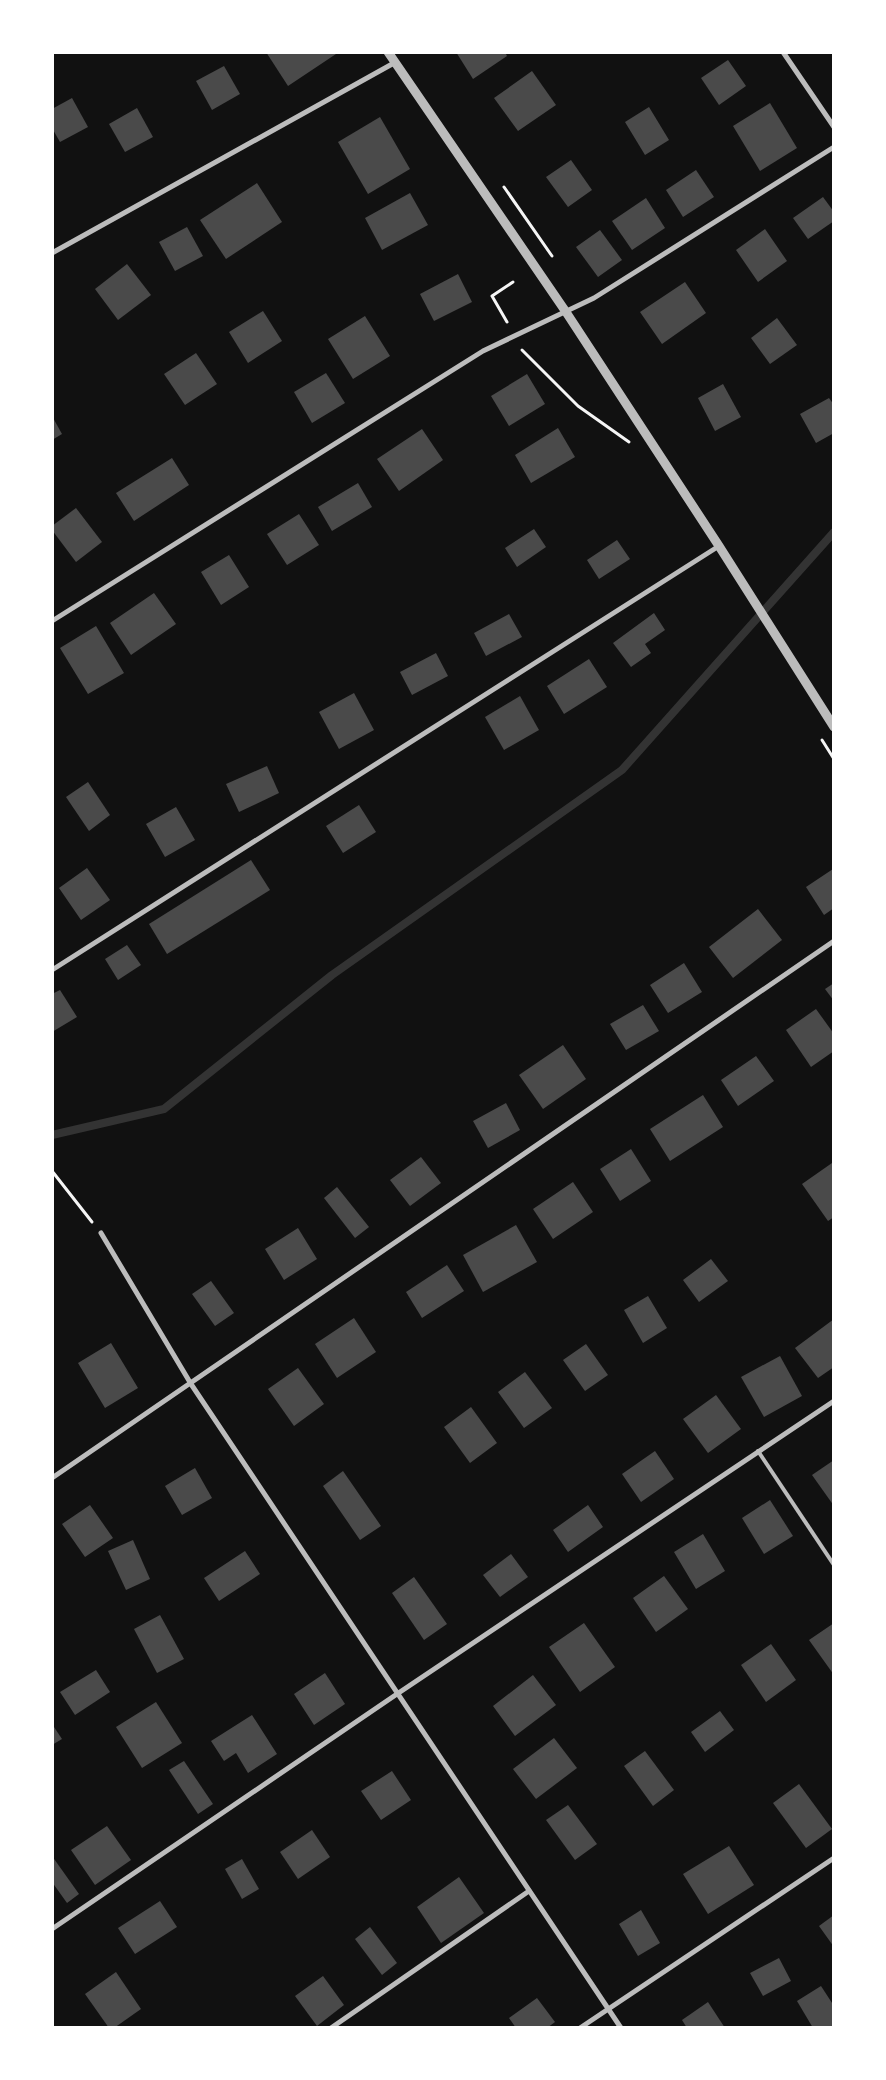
<svg xmlns="http://www.w3.org/2000/svg" width="886" height="2080" font-family="Raleway,sans-serif">
<style>
.lines{fill:none;stroke-linecap:round;stroke-linejoin:round}
.stream{stroke:#333;stroke-width:8}
.building{fill:#4a4a4a}
.path{stroke:#f5f5f5;stroke-width:3}
.service{stroke:#bcbcbc;stroke-width:4}
.minor{stroke:#bcbcbc;stroke-width:5}
.tertiary{stroke:#bcbcbc;stroke-width:9}
</style>
<rect width="100%" height="100%" fill="#111"/>
<g class="lines">
<path class="stream" d="M 52,1135 L 164,1109 L 332,975 L 622,770 L 834,532"/>
</g>
<g class="building">
<path d="M 266,52 L 339,52 L 288,86 Z"/>
<path d="M 456,52 L 505,52 L 507,56 L 473,79 Z"/>
<path d="M 728,60 L 746,86 L 719,105 L 701,78 Z"/>
<path d="M 224,66 L 240,94 L 212,110 L 196,81 Z"/>
<path d="M 532,71 L 556,105 L 518,131 L 494,98 Z"/>
<path d="M 72,98 L 88,127 L 60,142 L 52,128 L 52,109 Z"/>
<path d="M 770,103 L 797,148 L 760,171 L 733,126 Z"/>
<path d="M 649,107 L 669,140 L 645,155 L 625,122 Z"/>
<path d="M 137,108 L 153,137 L 125,152 L 109,124 Z"/>
<path d="M 380,117 L 410,169 L 368,194 L 338,142 Z"/>
<path d="M 571,160 L 592,190 L 568,207 L 546,177 Z"/>
<path d="M 696,170 L 714,197 L 683,217 L 666,190 Z"/>
<path d="M 257,183 L 282,222 L 226,259 L 200,220 Z"/>
<path d="M 410,193 L 428,225 L 382,250 L 365,218 Z"/>
<path d="M 823,197 L 834,212 L 834,221 L 808,239 L 793,218 Z"/>
<path d="M 646,198 L 665,228 L 632,250 L 612,221 Z"/>
<path d="M 187,227 L 203,256 L 175,271 L 159,242 Z"/>
<path d="M 765,229 L 787,261 L 758,282 L 736,250 Z"/>
<path d="M 600,230 L 622,260 L 598,277 L 576,247 Z"/>
<path d="M 127,264 L 151,295 L 118,320 L 95,289 Z"/>
<path d="M 458,274 L 472,302 L 434,321 L 420,294 Z"/>
<path d="M 685,282 L 706,313 L 662,344 L 640,312 Z"/>
<path d="M 263,311 L 282,341 L 248,363 L 229,332 Z"/>
<path d="M 365,316 L 390,356 L 353,379 L 328,339 Z"/>
<path d="M 777,318 L 797,345 L 770,364 L 751,338 Z"/>
<path d="M 196,353 L 217,384 L 185,405 L 164,374 Z"/>
<path d="M 326,373 L 345,403 L 312,423 L 294,392 Z"/>
<path d="M 527,374 L 545,404 L 509,426 L 491,396 Z"/>
<path d="M 723,384 L 741,417 L 715,431 L 698,398 Z"/>
<path d="M 829,398 L 834,405 L 834,433 L 816,443 L 800,414 Z"/>
<path d="M 52,416 L 62,434 L 52,440 Z"/>
<path d="M 558,428 L 575,457 L 531,483 L 515,455 Z"/>
<path d="M 422,429 L 443,460 L 399,491 L 377,459 Z"/>
<path d="M 172,458 L 189,485 L 134,521 L 116,493 Z"/>
<path d="M 358,483 L 372,507 L 332,531 L 318,507 Z"/>
<path d="M 76,508 L 102,542 L 76,562 L 52,530 L 52,526 Z"/>
<path d="M 299,514 L 319,545 L 287,565 L 267,534 Z"/>
<path d="M 534,529 L 546,547 L 517,567 L 505,548 Z"/>
<path d="M 617,540 L 630,559 L 599,579 L 587,560 Z"/>
<path d="M 229,555 L 249,587 L 221,605 L 201,572 Z"/>
<path d="M 154,593 L 176,624 L 131,655 L 110,623 Z"/>
<path d="M 654,613 L 665,630 L 645,644 L 651,653 L 631,667 L 613,643 Z"/>
<path d="M 509,614 L 522,637 L 486,656 L 474,633 Z"/>
<path d="M 96,626 L 124,673 L 88,694 L 60,648 Z"/>
<path d="M 436,653 L 448,676 L 412,695 L 400,672 Z"/>
<path d="M 589,659 L 607,687 L 564,714 L 547,686 Z"/>
<path d="M 354,693 L 374,730 L 339,749 L 319,712 Z"/>
<path d="M 520,696 L 539,730 L 504,750 L 485,717 Z"/>
<path d="M 267,766 L 279,793 L 239,812 L 226,784 Z"/>
<path d="M 88,782 L 110,815 L 89,831 L 66,797 Z"/>
<path d="M 359,805 L 376,832 L 343,853 L 326,826 Z"/>
<path d="M 176,807 L 195,840 L 165,857 L 146,824 Z"/>
<path d="M 251,860 L 270,890 L 167,954 L 149,924 Z"/>
<path d="M 87,868 L 110,900 L 81,920 L 59,888 Z"/>
<path d="M 833,869 L 834,908 L 824,915 L 806,887 Z"/>
<path d="M 758,909 L 782,940 L 733,978 L 709,947 Z"/>
<path d="M 127,945 L 141,965 L 118,980 L 105,959 Z"/>
<path d="M 684,963 L 702,992 L 668,1013 L 650,985 Z"/>
<path d="M 834,983 L 834,1001 L 825,989 Z"/>
<path d="M 60,990 L 77,1017 L 52,1032 L 52,994 Z"/>
<path d="M 643,1005 L 659,1031 L 626,1050 L 610,1024 Z"/>
<path d="M 816,1009 L 834,1034 L 834,1051 L 811,1067 L 786,1030 Z"/>
<path d="M 563,1045 L 586,1079 L 543,1109 L 519,1075 Z"/>
<path d="M 756,1056 L 774,1081 L 738,1106 L 721,1080 Z"/>
<path d="M 703,1095 L 723,1127 L 670,1161 L 650,1129 Z"/>
<path d="M 506,1103 L 520,1130 L 488,1148 L 473,1121 Z"/>
<path d="M 631,1149 L 651,1181 L 620,1201 L 600,1169 Z"/>
<path d="M 421,1157 L 441,1183 L 410,1206 L 390,1180 Z"/>
<path d="M 832,1163 L 834,1217 L 828,1221 L 802,1184 Z"/>
<path d="M 573,1182 L 593,1212 L 553,1239 L 533,1209 Z"/>
<path d="M 337,1187 L 369,1227 L 355,1238 L 324,1198 Z"/>
<path d="M 516,1225 L 537,1262 L 483,1292 L 463,1255 Z"/>
<path d="M 298,1228 L 317,1259 L 284,1280 L 265,1249 Z"/>
<path d="M 711,1259 L 728,1281 L 699,1302 L 683,1280 Z"/>
<path d="M 447,1265 L 464,1291 L 422,1318 L 406,1292 Z"/>
<path d="M 211,1281 L 234,1313 L 215,1326 L 192,1294 Z"/>
<path d="M 648,1296 L 667,1328 L 643,1343 L 624,1310 Z"/>
<path d="M 354,1318 L 376,1352 L 337,1378 L 315,1344 Z"/>
<path d="M 834,1319 L 834,1367 L 818,1378 L 795,1348 Z"/>
<path d="M 111,1343 L 138,1388 L 105,1408 L 78,1363 Z"/>
<path d="M 586,1344 L 608,1375 L 585,1391 L 563,1360 Z"/>
<path d="M 780,1356 L 802,1396 L 764,1417 L 741,1377 Z"/>
<path d="M 298,1368 L 324,1404 L 294,1426 L 268,1389 Z"/>
<path d="M 525,1372 L 552,1408 L 524,1428 L 498,1392 Z"/>
<path d="M 716,1395 L 741,1429 L 708,1453 L 683,1419 Z"/>
<path d="M 471,1407 L 497,1443 L 470,1463 L 444,1427 Z"/>
<path d="M 655,1451 L 674,1479 L 641,1502 L 622,1474 Z"/>
<path d="M 834,1460 L 834,1506 L 812,1475 Z"/>
<path d="M 195,1468 L 212,1498 L 182,1515 L 165,1486 Z"/>
<path d="M 343,1471 L 381,1526 L 360,1540 L 323,1486 Z"/>
<path d="M 770,1500 L 793,1536 L 764,1554 L 742,1518 Z"/>
<path d="M 90,1505 L 113,1538 L 85,1557 L 62,1524 Z"/>
<path d="M 588,1505 L 603,1527 L 568,1552 L 553,1530 Z"/>
<path d="M 703,1534 L 725,1571 L 696,1589 L 674,1552 Z"/>
<path d="M 133,1540 L 150,1579 L 126,1590 L 108,1551 Z"/>
<path d="M 245,1551 L 260,1574 L 219,1601 L 204,1578 Z"/>
<path d="M 511,1554 L 528,1577 L 500,1597 L 483,1575 Z"/>
<path d="M 664,1576 L 688,1609 L 656,1632 L 633,1598 Z"/>
<path d="M 414,1577 L 447,1624 L 424,1640 L 392,1593 Z"/>
<path d="M 160,1615 L 184,1659 L 157,1673 L 134,1629 Z"/>
<path d="M 584,1623 L 615,1667 L 580,1692 L 549,1647 Z"/>
<path d="M 834,1623 L 834,1675 L 809,1640 Z"/>
<path d="M 771,1644 L 796,1680 L 766,1702 L 741,1665 Z"/>
<path d="M 96,1670 L 110,1692 L 75,1715 L 60,1692 Z"/>
<path d="M 325,1673 L 345,1704 L 314,1725 L 294,1694 Z"/>
<path d="M 533,1675 L 556,1705 L 515,1736 L 493,1706 Z"/>
<path d="M 156,1702 L 182,1743 L 142,1768 L 116,1727 Z"/>
<path d="M 720,1711 L 734,1730 L 705,1752 L 691,1732 Z"/>
<path d="M 252,1715 L 277,1754 L 248,1773 L 236,1753 L 224,1761 L 211,1741 Z"/>
<path d="M 52,1724 L 62,1739 L 52,1745 Z"/>
<path d="M 554,1738 L 577,1768 L 536,1799 L 513,1769 Z"/>
<path d="M 645,1751 L 674,1790 L 653,1806 L 624,1766 Z"/>
<path d="M 184,1761 L 213,1804 L 198,1814 L 169,1770 Z"/>
<path d="M 392,1771 L 411,1800 L 381,1820 L 361,1791 Z"/>
<path d="M 799,1784 L 832,1829 L 806,1848 L 773,1803 Z"/>
<path d="M 568,1805 L 597,1844 L 575,1860 L 546,1820 Z"/>
<path d="M 107,1826 L 131,1860 L 95,1885 L 71,1850 Z"/>
<path d="M 312,1830 L 330,1857 L 298,1879 L 280,1852 Z"/>
<path d="M 729,1846 L 754,1885 L 708,1914 L 683,1874 Z"/>
<path d="M 52,1856 L 79,1894 L 67,1903 L 52,1882 Z"/>
<path d="M 242,1859 L 259,1889 L 242,1899 L 225,1869 Z"/>
<path d="M 459,1877 L 484,1913 L 441,1943 L 417,1907 Z"/>
<path d="M 160,1901 L 177,1927 L 135,1954 L 118,1928 Z"/>
<path d="M 641,1910 L 660,1943 L 638,1956 L 619,1924 Z"/>
<path d="M 834,1915 L 834,1947 L 819,1926 Z"/>
<path d="M 370,1927 L 397,1963 L 382,1975 L 355,1939 Z"/>
<path d="M 779,1958 L 791,1981 L 763,1996 L 750,1973 Z"/>
<path d="M 116,1972 L 141,2009 L 114,2028 L 109,2028 L 85,1994 Z"/>
<path d="M 323,1976 L 344,2005 L 317,2026 L 295,1996 Z"/>
<path d="M 821,1986 L 834,2006 L 834,2028 L 813,2028 L 797,2001 Z"/>
<path d="M 537,1998 L 555,2022 L 547,2028 L 516,2028 L 509,2018 Z"/>
<path d="M 708,2002 L 725,2028 L 687,2028 L 682,2020 Z"/>
</g>
<g class="lines">
<g class="path">
<path d="M 504,187 L 552,256"/>
<path d="M 507,322 L 492,296 L 513,282"/>
<path d="M 522,350 L 578,406 L 629,442"/>
<path d="M 822,740 L 834,759"/>
<path d="M 52,1171 L 92,1222"/>
</g>
<path class="service" d="M 758,1451 L 834,1565"/>
<g class="minor">
<path d="M 783,52 L 834,127"/>
<path d="M 52,253 L 394,63"/>
<path d="M 52,621 L 483,351 L 594,298 L 834,147"/>
<path d="M 52,970 L 719,546"/>
<path d="M 101,1233 L 191,1384 L 621,2028"/>
<path d="M 52,1478 L 834,941"/>
<path d="M 52,1929 L 397,1694 L 834,1401"/>
<path d="M 331,2028 L 529,1891"/>
<path d="M 580,2028 L 834,1858"/>
</g>
<path class="tertiary" d="M 388,52 L 566,312 L 719,546 L 834,727"/>
</g>
<rect width="886" height="2080" fill="none" stroke="#ffffff" stroke-width="108"/>
</svg>
